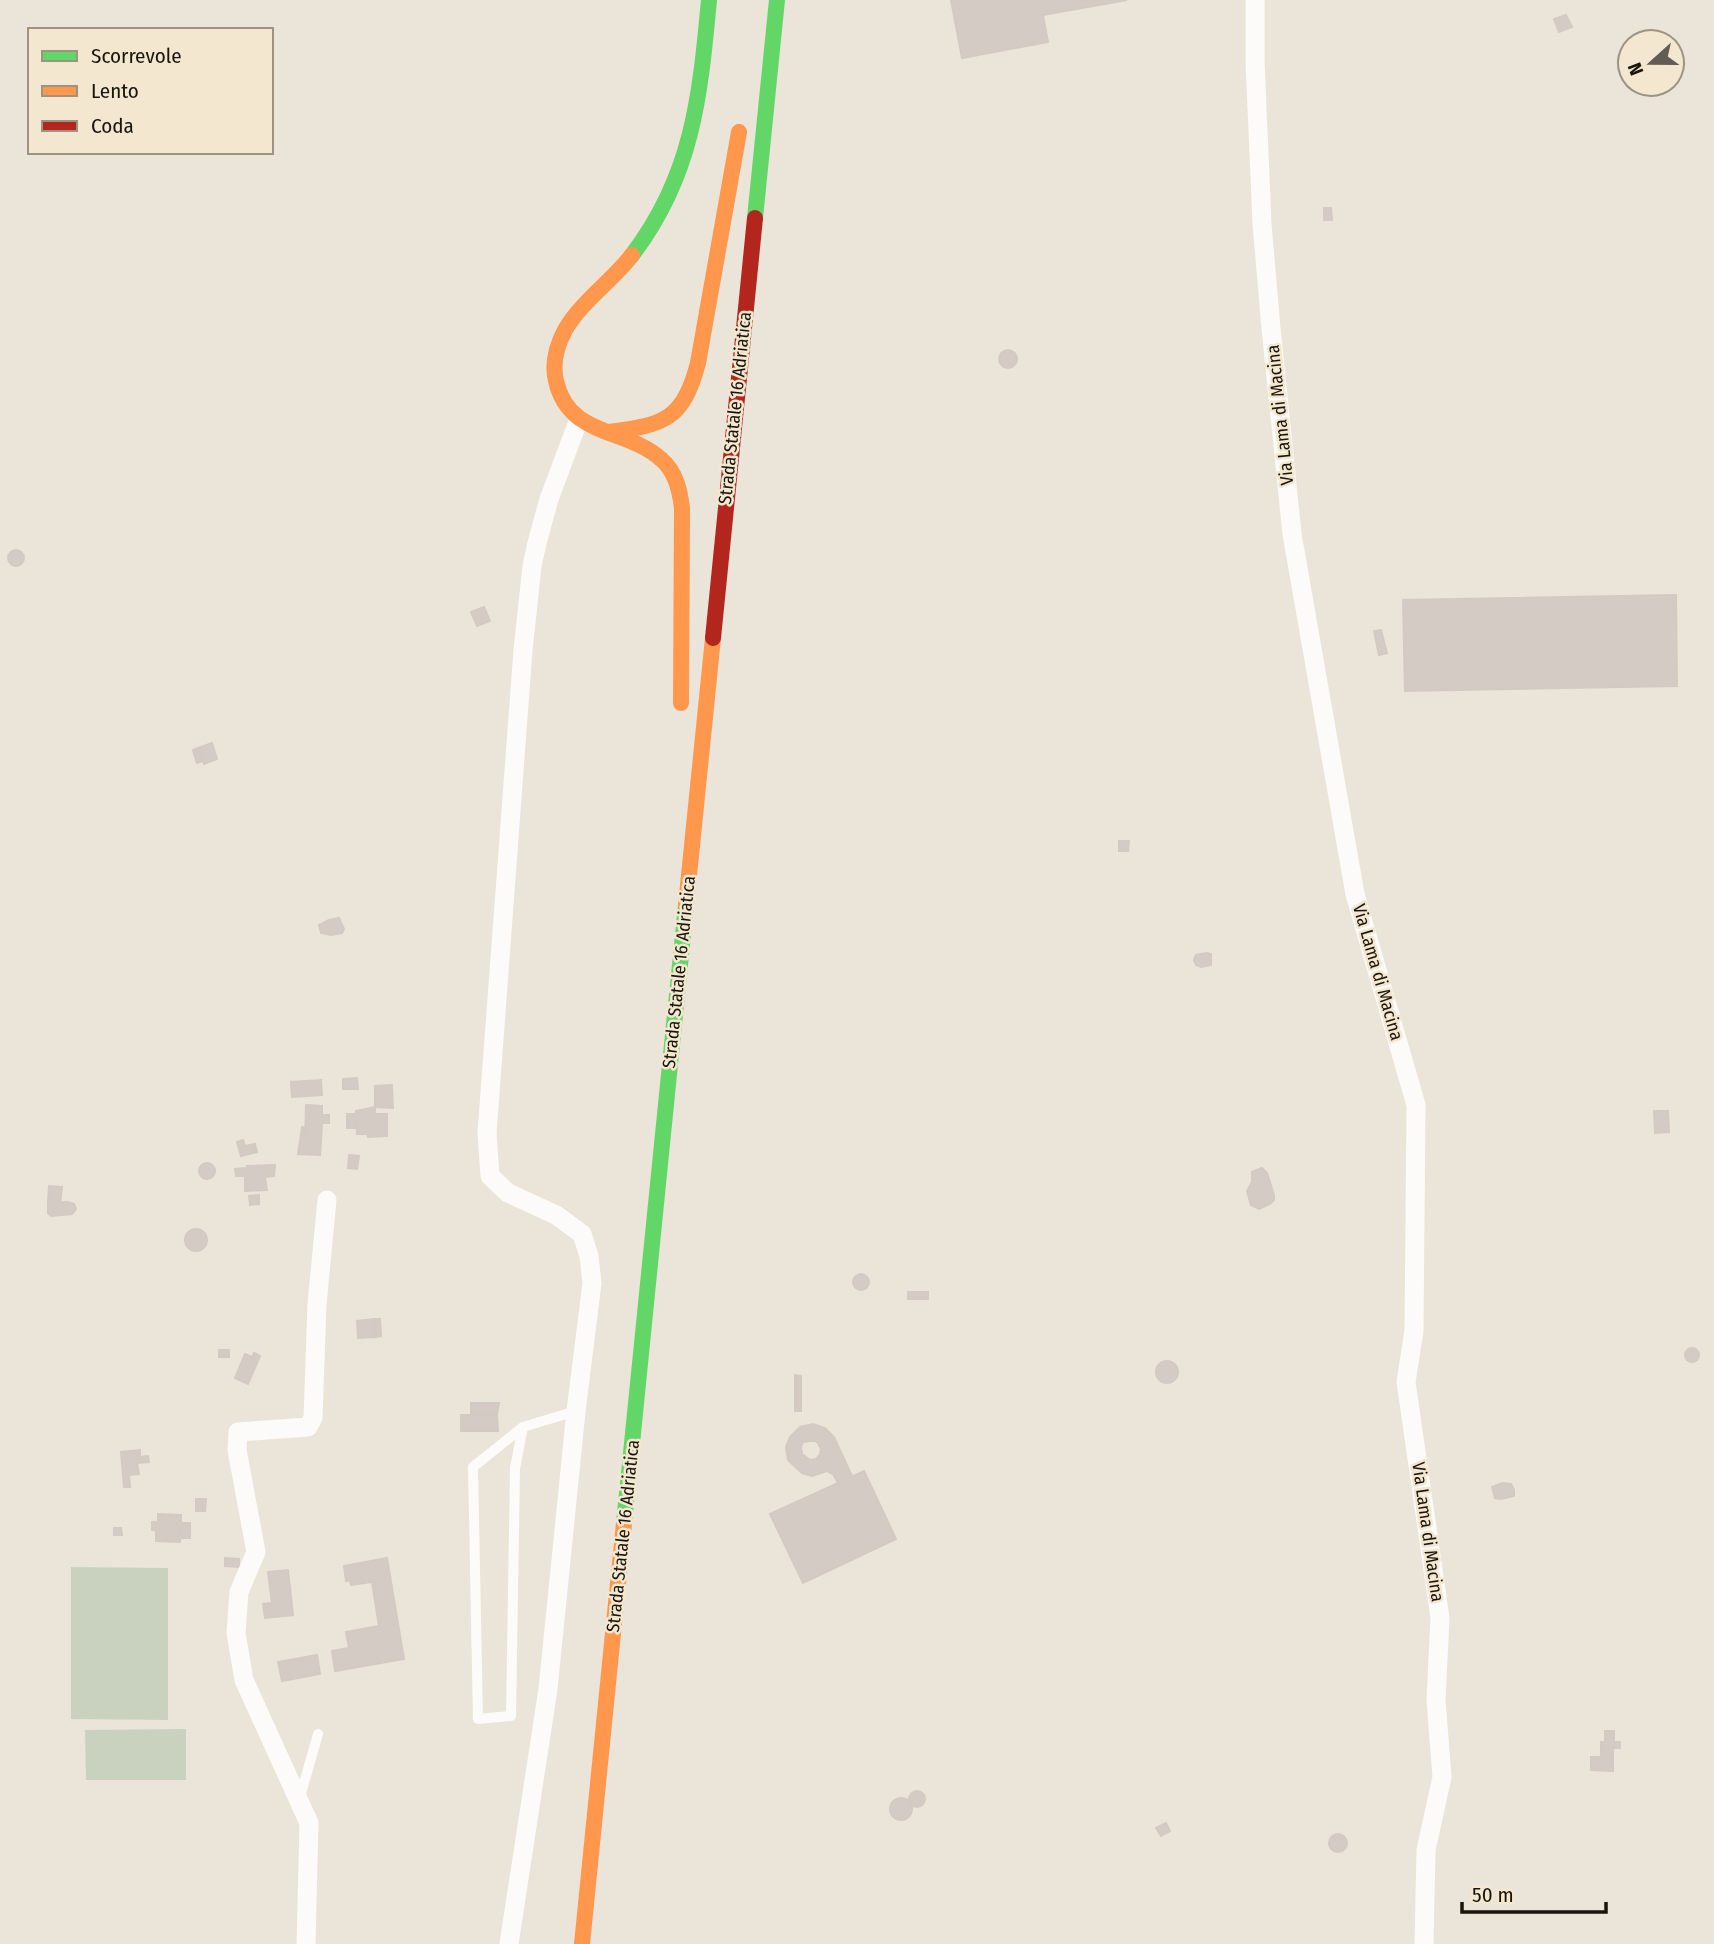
<svg xmlns="http://www.w3.org/2000/svg" width="1714" height="1944" font-family="'Fira Sans Condensed',sans-serif">
<style>
.green{fill:#c9d2bf}
.building{fill:#d4ccc4;stroke:#d2cbc3;stroke-width:2;fill-rule:evenodd}
.lines{fill:none;stroke-linecap:round;stroke-linejoin:round}
.lane{stroke:#fcfbf9;stroke-width:10}
.street{stroke:#fcfbf9;stroke-width:19}
.fast{stroke:#63d668;stroke-width:16}
.slow{stroke:#ff974d;stroke-width:16}
.jam{stroke:#b3261e;stroke-width:16}
.labels{text-anchor:middle;stroke-width:5;stroke-linejoin:round;paint-order:stroke}
.street-label{font-size:18px;fill:#19150d;stroke:#f3e7d0}
</style>
<rect width="100%" height="100%" fill="#ebe4d8"/>
<g class="green">
<path d="M 71,1567 L 168,1568 L 168,1720 L 71,1719 Z"/>
<path d="M 186,1729 L 186,1780 L 86,1780 L 85,1730 Z"/>
</g>
<g class="building">
<path d="M 951,0 L 1127,0 L 1043,15 L 1048,42 L 962,58 Z"/>
<path d="M 1566,15 L 1572,27 L 1559,32 L 1554,19 Z"/>
<path d="M 1324,208 L 1331,208 L 1332,220 L 1324,220 Z"/>
<circle cx="1008" cy="359" r="9"/>
<circle cx="16" cy="558" r="8"/>
<path d="M 1676,595 L 1677,686 L 1405,691 L 1403,600 Z"/>
<path d="M 484,607 L 490,621 L 477,626 L 471,612 Z"/>
<path d="M 1381,630 L 1387,653 L 1379,655 L 1374,631 Z"/>
<path d="M 212,743 L 217,759 L 204,764 L 198,748 Z"/>
<path d="M 198,748 L 203,761 L 197,763 L 193,750 Z"/>
<path d="M 1119,841 L 1129,841 L 1128,851 L 1119,851 Z"/>
<path d="M 339,918 L 344,929 L 342,933 L 331,935 L 321,933 L 319,925 L 329,920 Z"/>
<path d="M 1207,953 L 1211,954 L 1211,965 L 1201,967 L 1196,965 L 1194,960 L 1196,955 Z"/>
<path d="M 357,1078 L 358,1089 L 343,1089 L 343,1079 Z"/>
<path d="M 321,1080 L 322,1095 L 292,1097 L 291,1082 Z"/>
<path d="M 392,1085 L 393,1108 L 375,1107 L 375,1086 Z"/>
<path d="M 306,1105 L 322,1106 L 322,1115 L 329,1115 L 329,1123 L 322,1123 L 321,1142 L 305,1141 Z"/>
<path d="M 375,1107 L 375,1114 L 379,1114 L 379,1126 L 387,1126 L 387,1136 L 368,1137 L 368,1134 L 357,1134 L 356,1111 Z"/>
<path d="M 1654,1111 L 1668,1111 L 1669,1132 L 1655,1133 Z"/>
<path d="M 347,1114 L 356,1114 L 357,1128 L 347,1128 Z"/>
<rect x="379" y="1114" width="8" height="12"/>
<path d="M 302,1127 L 306,1128 L 305,1141 L 321,1142 L 320,1155 L 298,1154 Z"/>
<path d="M 243,1140 L 245,1146 L 255,1144 L 257,1152 L 241,1156 L 237,1142 Z"/>
<path d="M 349,1155 L 359,1156 L 357,1169 L 348,1168 Z"/>
<circle cx="207" cy="1171" r="8"/>
<path d="M 275,1165 L 274,1176 L 265,1177 L 267,1190 L 245,1191 L 245,1176 L 236,1176 L 235,1169 L 247,1168 L 247,1166 Z"/>
<path d="M 1262,1168 L 1267,1173 L 1274,1195 L 1274,1200 L 1270,1204 L 1259,1209 L 1251,1205 L 1247,1191 L 1252,1182 L 1252,1172 Z"/>
<path d="M 49,1186 L 62,1187 L 60,1204 L 48,1203 Z"/>
<path d="M 259,1195 L 259,1204 L 250,1205 L 249,1196 Z"/>
<path d="M 68,1202 L 74,1204 L 76,1209 L 72,1214 L 51,1216 L 48,1213 L 48,1203 Z"/>
<circle cx="196" cy="1240" r="11"/>
<circle cx="861" cy="1282" r="8"/>
<rect x="908" y="1292" width="20" height="7"/>
<path d="M 374,1319 L 376,1337 L 358,1338 L 357,1321 Z"/>
<path d="M 374,1319 L 380,1319 L 381,1336 L 376,1337 Z"/>
<circle cx="1692" cy="1355" r="7"/>
<rect x="219" y="1350" width="10" height="7"/>
<path d="M 254,1353 L 260,1356 L 248,1384 L 235,1378 L 245,1354 L 252,1357 Z"/>
<circle cx="1167" cy="1372" r="11"/>
<path d="M 795,1375 L 801,1376 L 801,1411 L 795,1411 Z"/>
<path d="M 471,1403 L 499,1403 L 497,1415 L 471,1415 Z"/>
<path d="M 461,1415 L 497,1415 L 498,1431 L 461,1431 Z"/>
<path d="M 813,1424 L 825,1428 L 834,1437 L 852,1476 L 838,1483 L 833,1474 L 827,1471 L 812,1476 L 802,1473 L 788,1460 L 786,1447 L 790,1437 L 800,1427 ZM 809,1441 L 815,1441 L 818,1443 L 821,1449 L 820,1454 L 816,1459 L 810,1460 L 802,1454 L 801,1447 L 803,1442 Z"/>
<path d="M 140,1450 L 140,1457 L 148,1456 L 149,1462 L 137,1463 L 139,1474 L 129,1475 L 130,1487 L 124,1487 L 121,1452 Z"/>
<path d="M 864,1471 L 896,1539 L 803,1583 L 770,1514 Z"/>
<path d="M 1502,1483 L 1511,1484 L 1514,1490 L 1514,1496 L 1501,1499 L 1495,1498 L 1492,1487 Z"/>
<path d="M 196,1499 L 206,1499 L 205,1511 L 196,1511 Z"/>
<path d="M 158,1514 L 181,1515 L 180,1542 L 156,1541 L 156,1530 L 152,1530 L 152,1522 L 158,1522 Z"/>
<path d="M 181,1523 L 190,1523 L 190,1538 L 180,1538 Z"/>
<path d="M 114,1528 L 121,1528 L 122,1535 L 114,1535 Z"/>
<path d="M 225,1558 L 239,1559 L 239,1567 L 225,1566 Z"/>
<path d="M 387,1558 L 404,1659 L 335,1671 L 332,1651 L 349,1648 L 346,1632 L 379,1626 L 372,1582 L 351,1585 L 350,1580 L 346,1581 L 344,1566 Z"/>
<path d="M 288,1570 L 293,1615 L 265,1618 L 263,1604 L 272,1603 L 268,1572 Z"/>
<path d="M 317,1655 L 320,1674 L 282,1681 L 278,1662 Z"/>
<path d="M 1605,1731 L 1614,1731 L 1614,1742 L 1620,1742 L 1620,1748 L 1613,1748 L 1613,1771 L 1591,1770 L 1591,1757 L 1601,1757 L 1601,1742 L 1605,1742 Z"/>
<circle cx="917" cy="1799" r="8"/>
<circle cx="901" cy="1809" r="11"/>
<path d="M 1166,1823 L 1170,1831 L 1161,1836 L 1156,1828 Z"/>
<circle cx="1338" cy="1843" r="9"/>
</g>
<g class="lines">
<g class="lane">
<path d="M 523,1427 L 515,1468 L 511,1716 L 478,1719 L 473,1467 L 523,1427 L 576,1411"/>
<path d="M 300,1797 L 318,1734"/>
</g>
<g class="street">
<path d="M 1255,0 L 1255,61 L 1262,224 L 1271,328 L 1292,534 L 1355,894 L 1416,1105 L 1414,1331 L 1406,1382 L 1440,1618 L 1436,1700 L 1442,1777 L 1426,1850 L 1424,1944"/>
<path d="M 306,1944 L 309,1823 L 244,1680 L 236,1633 L 239,1592 L 256,1552 L 237,1450 L 238,1432 L 308,1427 L 313,1418 L 317,1304 L 327,1200"/>
<path d="M 509,1944 L 548,1689 L 576,1411 L 592,1283 L 589,1256 L 582,1234 L 556,1215 L 508,1193 L 490,1176 L 487,1133 L 523,650 L 532,566 L 537,543 L 549,499 L 579,419"/>
</g>
<g class="fast">
<path d="M 755,218 L 777,0"/>
<path d="M 632,255 C 693,175 700,96 709,0"/>
<path d="M 624,1523 L 686,905"/>
</g>
<g class="slow">
<path d="M 632,255 C 612,281 582,301 565,330 C 557,345 552,364 556,381 C 569,438 626,427 662,460 C 676,472 680,491 682,508 L 681,703"/>
<path d="M 609,432 C 664,425 683,420 698,363 L 739,132"/>
<path d="M 686,905 L 713,638"/>
<path d="M 582,1944 L 624,1523"/>
</g>
<path class="jam" d="M 713,638 L 755,218"/>
</g>
<g class="labels">
<g class="street-label">
<text transform="translate(735 408) rotate(-84)" y="6">Strada Statale 16 Adriatica</text>
<text transform="translate(1280 415) rotate(-96)" y="6">Via Lama di Macina</text>
<text transform="translate(679 972) rotate(-84)" y="6">Strada Statale 16 Adriatica</text>
<text transform="translate(1378 972) rotate(74)" y="6">Via Lama di Macina</text>
<text transform="translate(1428 1532) rotate(82)" y="6">Via Lama di Macina</text>
<text transform="translate(623 1536) rotate(-84)" y="6">Strada Statale 16 Adriatica</text>
</g>
</g>
<rect x="28" y="28" width="245" height="126" fill="#f3e7d0" stroke="#9c9382" stroke-width="2"/>
<rect x="42" y="51" width="35" height="10" fill="#63d668" stroke="#9c9382" stroke-width="2"/>
<text x="91" y="63" font-size="21" fill="#19150d">Scorrevole</text>
<rect x="42" y="86" width="35" height="10" fill="#ff974d" stroke="#9c9382" stroke-width="2"/>
<text x="91" y="98" font-size="21" fill="#19150d">Lento</text>
<rect x="42" y="121" width="35" height="10" fill="#b3261e" stroke="#9c9382" stroke-width="2"/>
<text x="91" y="133" font-size="21" fill="#19150d">Coda</text>
<g transform="translate(1651 63) rotate(249)"><circle r="33" fill="#f3e7d0" stroke="#9c9382" stroke-width="2"/>
<path d="M0-5L12 26L0 18L-12 26Z" fill="#625d54"/>
<text y="-10" font-size="19" font-weight="bold" text-anchor="middle" fill="#19150d">N</text>
</g>
<path d="M1462 1902v10h144v-10" fill="none" stroke="#19150d" stroke-width="3.5"/>
<text x="1472" y="1902" font-size="21" fill="#19150d" stroke="#f3e7d0" stroke-width="5" paint-order="stroke">50 m</text>
</svg>
